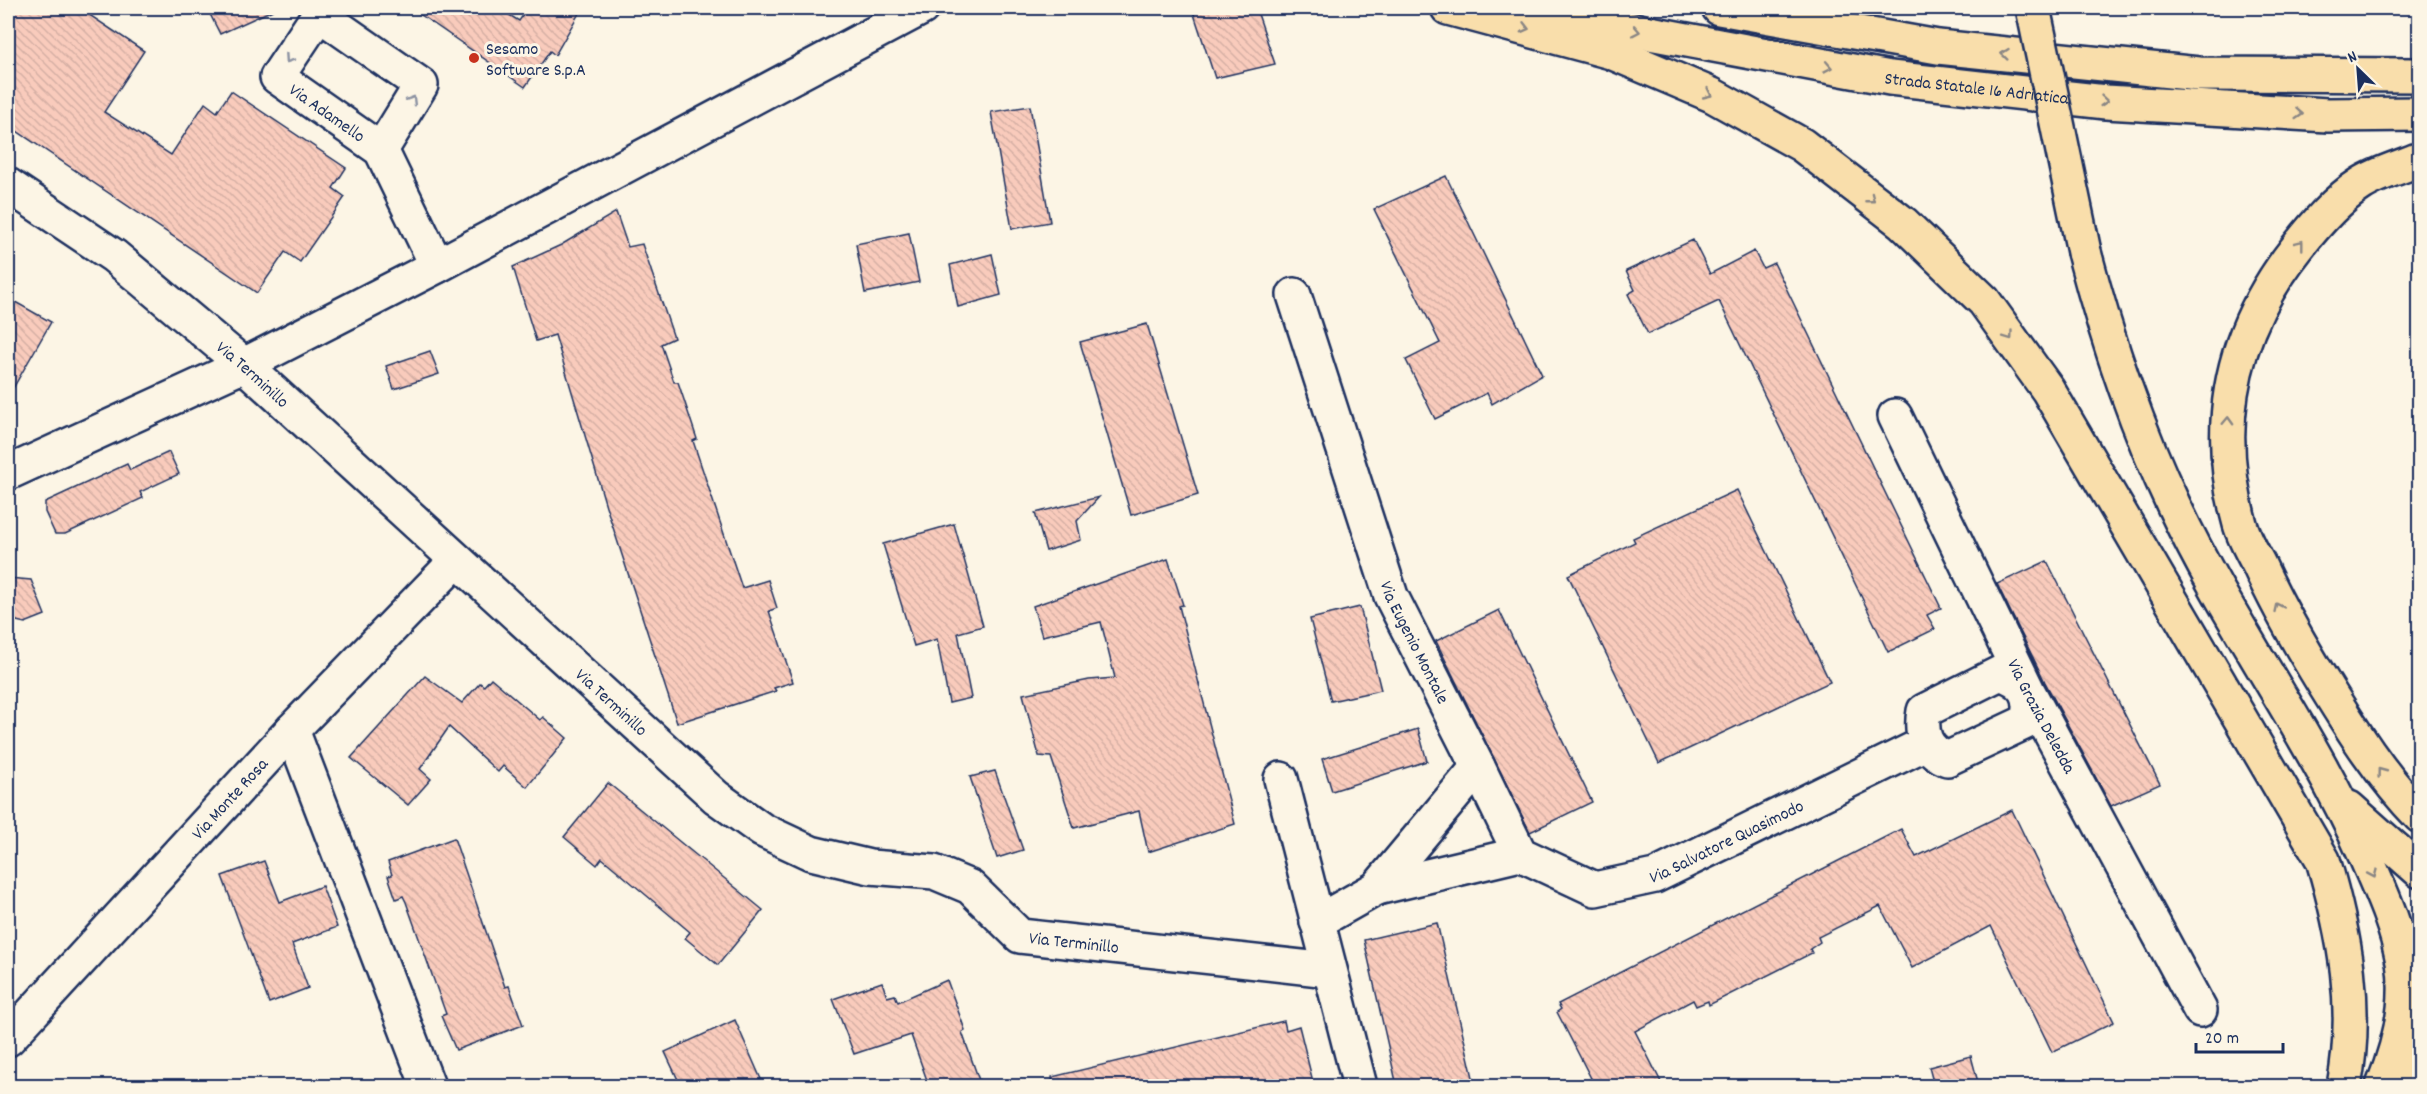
<svg xmlns="http://www.w3.org/2000/svg" width="2427" height="1094" font-family="Dekko,sans-serif">
<style>
.building{fill:url(#building-back-hatch);stroke:#1b2f5e;stroke-width:1.5}
.lines{fill:none;stroke-linecap:round;stroke-linejoin:round}
.minor-casing{stroke:#1b2f5e;stroke-width:38}
.major-casing{stroke:#1b2f5e;stroke-width:38}
.highway-casing{stroke:#1b2f5e;stroke-width:38}
.minor{stroke:#fcf5e5;stroke-width:33}
.major{stroke:#f9deab;stroke-width:33}
.highway{stroke:#f9deab;stroke-width:33}
.highway-bridge-casing{stroke:#1b2f5e;stroke-width:38;stroke-linecap:butt}
.highway-bridge{stroke:#f9deab;stroke-width:33}
.oneway{stroke:#8a8684}
.oneway2{stroke:#8c92a2}
.poi-dot{fill:#c8321e;stroke:#fcf5e5;stroke-width:2}
.labels{text-anchor:middle;stroke-width:6;stroke-linejoin:round;paint-order:stroke}
.poi-label{font-size:18px;fill:#1b2f5e;stroke:#fcf5e5;text-anchor:start}
.street-label{font-size:18px;fill:#1b2f5e;stroke:#fcf5e5}
</style>
<defs>
<pattern id="building-back-hatch" width="6" height="6" patternUnits="userSpaceOnUse" patternTransform="scale(1.5)"><rect width="6" height="6" fill="#f9cbbc"/><path d="M-1 5l2 2M0 0l6 6M5-1l2 2" fill="none" stroke="#d5afa4"/></pattern>
</defs>
<rect width="100%" height="100%" fill="#fcf5e5"/>
<filter id="ink" filterUnits="userSpaceOnUse"><feTurbulence type="fractalNoise" baseFrequency=".0167" numOctaves="2"/><feDisplacementMap in="SourceGraphic" scale="12" xChannelSelector="R" yChannelSelector="G"/><feConvolveMatrix kernelMatrix="1 2 1 2 8 2 1 2 1" color-interpolation-filters="sRGB"/></filter>
<g filter="url(#ink)">
<g class="building">
<path d="M 8,8 L 79,8 L 144,51 L 104,112 L 171,155 L 205,103 L 217,112 L 231,91 L 346,168 L 333,188 L 345,197 L 300,262 L 285,252 L 257,293 L 8,125 Z"/>
<path d="M 207,8 L 277,8 L 220,34 Z"/>
<path d="M 411,8 L 498,8 L 519,21 L 528,8 L 582,8 L 555,55 L 550,51 L 525,87 Z"/>
<path d="M 1192,8 L 1256,8 L 1275,64 L 1215,78 Z"/>
<path d="M 1030,106 L 1050,222 L 1012,229 L 991,112 Z"/>
<path d="M 1446,176 L 1542,375 L 1492,404 L 1487,393 L 1435,419 L 1406,360 L 1440,343 L 1374,209 Z"/>
<path d="M 616,212 L 628,247 L 642,244 L 674,338 L 661,344 L 674,382 L 678,382 L 697,439 L 693,441 L 742,588 L 768,580 L 777,608 L 769,611 L 793,682 L 774,688 L 776,691 L 677,723 L 606,506 L 555,335 L 536,341 L 513,267 L 561,245 Z"/>
<path d="M 909,233 L 919,282 L 865,293 L 856,244 Z"/>
<path d="M 1693,240 L 1710,274 L 1754,251 L 1763,268 L 1774,263 L 1941,608 L 1927,615 L 1935,629 L 1888,652 L 1719,301 L 1648,334 L 1628,294 L 1635,290 L 1626,271 Z"/>
<path d="M 992,254 L 1001,295 L 958,307 L 950,265 Z"/>
<path d="M 8,298 L 51,322 L 8,397 Z"/>
<path d="M 1147,324 L 1198,495 L 1131,515 L 1080,342 Z"/>
<path d="M 430,351 L 439,374 L 394,389 L 386,366 Z"/>
<path d="M 169,452 L 179,474 L 140,492 L 143,498 L 65,534 L 55,534 L 45,512 L 45,502 L 127,464 L 130,470 Z"/>
<path d="M 1737,490 L 1830,682 L 1659,763 L 1568,575 L 1635,542 L 1633,538 Z"/>
<path d="M 1099,497 L 1077,521 L 1081,540 L 1046,551 L 1035,513 Z"/>
<path d="M 954,524 L 983,626 L 958,633 L 971,698 L 949,703 L 937,639 L 914,646 L 883,544 Z"/>
<path d="M 1168,559 L 1183,605 L 1179,606 L 1235,824 L 1148,852 L 1139,811 L 1074,828 L 1051,757 L 1039,756 L 1023,694 L 1089,680 L 1115,678 L 1101,622 L 1042,636 L 1033,606 Z"/>
<path d="M 2047,561 L 2160,784 L 2111,806 L 2045,682 L 1997,584 Z"/>
<path d="M 8,578 L 31,580 L 45,615 L 25,623 L 8,619 Z"/>
<path d="M 1360,607 L 1381,690 L 1331,701 L 1310,619 Z"/>
<path d="M 1499,610 L 1592,802 L 1530,832 L 1436,641 Z"/>
<path d="M 425,676 L 462,703 L 480,683 L 484,686 L 491,678 L 540,720 L 543,717 L 567,738 L 527,787 L 503,766 L 498,772 L 449,727 L 420,769 L 431,779 L 408,805 L 351,758 Z"/>
<path d="M 1418,729 L 1427,761 L 1332,791 L 1322,759 Z"/>
<path d="M 995,771 L 1023,850 L 997,858 L 970,777 Z"/>
<path d="M 608,783 L 763,910 L 718,965 L 685,938 L 690,932 L 602,858 L 597,865 L 564,837 Z"/>
<path d="M 2012,810 L 2114,1022 L 2052,1052 L 1991,926 L 1912,968 L 1880,906 L 1818,937 L 1820,942 L 1810,949 L 1812,953 L 1709,1005 L 1708,1001 L 1696,1006 L 1693,1000 L 1635,1031 L 1663,1086 L 1595,1086 L 1557,1012 L 1561,1009 L 1558,1004 L 1901,829 L 1916,857 Z"/>
<path d="M 454,838 L 505,987 L 509,986 L 523,1025 L 456,1050 L 441,1016 L 446,1014 L 406,902 L 403,896 L 396,899 L 388,876 L 392,875 L 388,862 Z"/>
<path d="M 264,861 L 280,902 L 322,886 L 337,927 L 292,944 L 308,988 L 269,1003 L 222,876 Z"/>
<path d="M 1437,923 L 1475,1086 L 1397,1086 L 1364,940 Z"/>
<path d="M 947,980 L 965,1030 L 962,1032 L 981,1086 L 929,1086 L 911,1035 L 854,1054 L 833,999 L 882,982 L 887,997 L 895,995 L 898,1002 Z"/>
<path d="M 735,1020 L 764,1086 L 681,1086 L 665,1052 Z"/>
<path d="M 1284,1021 L 1286,1030 L 1299,1026 L 1314,1086 L 1053,1086 L 1052,1077 Z"/>
<path d="M 1971,1056 L 1979,1086 L 1934,1086 L 1929,1067 Z"/>
</g>
<g class="lines">
<g class="minor-casing">
<g id="minor">
<path id="s1" d="M 381,150 L 421,85 L 319,14 L 277,77 L 381,150 L 437,266"/>
<path id="s2" d="M 8,185 L 114,256 L 244,365 L 716,797 L 762,830 L 811,853 L 870,867 L 934,872 L 970,887 L 1020,936 L 1329,970"/>
<path id="s3" d="M 1294,295 L 1391,596 L 1478,767 L 1377,888 L 1317,922"/>
<path id="s4" d="M 1895,416 L 2028,691 L 2200,1010"/>
<path d="M 8,473 L 244,365 L 437,266 L 922,8"/>
<path d="M 2000,673 C 2024,681 2035,695 2028,721 L 1947,759 C 1925,750 1920,733 1924,711 Z"/>
<path d="M 292,730 L 428,1086"/>
<path id="s5" d="M 1478,767 L 1520,854 L 1595,889 L 1655,876 L 1926,743"/>
<path d="M 1281,779 L 1360,1086"/>
<path d="M 1377,888 L 1520,854"/>
<path id="s6" d="M 8,1039 L 292,730 L 456,561"/>
</g>
</g>
<g class="major-casing">
<path id="major" d="M 2403,1086 L 2420,1073"/>
</g>
<g class="highway-casing">
<g id="highway">
<path d="M 1448,8 L 1611,52 L 1712,95 L 1802,145 L 1903,223 L 1984,301 L 2048,390 L 2323,860 C 2345,934 2359,1009 2344,1086"/>
<path id="s7" d="M 1538,8 L 1607,25 L 1890,78 L 2106,102 L 2328,115 L 2420,114"/>
<path d="M 1719,8 L 1938,47 L 2199,74 L 2420,75"/>
<path d="M 2420,159 C 2401,167 2378,173 2361,184 C 2336,200 2315,225 2297,248 C 2232,330 2212,422 2240,524 C 2244,538 2252,552 2259,565 C 2278,607 2300,645 2324,684 C 2353,731 2381,776 2420,816"/>
<path d="M 2084,252 C 2107,340 2135,424 2174,506 C 2230,626 2311,733 2365,855 C 2380,890 2396,923 2403,962 C 2410,1003 2398,1049 2383,1086"/>
<path d="M 2349,808 L 2420,871"/>
</g>
</g>
<use href="#minor" class="minor"/>
<use href="#major" class="major"/>
<use href="#highway" class="highway"/>
<g class="highway-bridge-casing">
<path id="highway-bridge" d="M 2033,8 L 2084,252"/>
</g>
<use href="#highway-bridge" class="highway-bridge"/>
</g>
<defs><path id="oneway-chevron" d="M-2-3.5L2.5 0L-2 3.5" fill="none" stroke-width="1.6" stroke-linecap="round" stroke-linejoin="round" transform="scale(1.5)"/></defs>
<g class="oneway">
<use href="#oneway-chevron" transform="translate(1525 28) rotate(15)"/>
<use href="#oneway-chevron" transform="translate(1636 31) rotate(11)"/>
<use href="#oneway-chevron" transform="translate(2005 54) rotate(-174)"/>
<use href="#oneway-chevron" transform="translate(1828 67) rotate(11)"/>
<use href="#oneway-chevron" transform="translate(1708 94) rotate(25)"/>
<use href="#oneway-chevron" transform="translate(2104 101) rotate(5)"/>
<use href="#oneway-chevron" transform="translate(2299 114) rotate(4)"/>
<use href="#oneway-chevron" transform="translate(1871 199) rotate(38)"/>
<use href="#oneway-chevron" transform="translate(2300 244) rotate(-52)"/>
<use href="#oneway-chevron" transform="translate(2009 336) rotate(54)"/>
<use href="#oneway-chevron" transform="translate(2228 421) rotate(-88)"/>
<use href="#oneway-chevron" transform="translate(2278 607) rotate(-115)"/>
<use href="#oneway-chevron" transform="translate(2381 772) rotate(-127)"/>
<use href="#oneway-chevron" transform="translate(2373 874) rotate(66)"/>
</g>
<g class="oneway2">
<use href="#oneway-chevron" transform="translate(289 59) rotate(124)"/>
<use href="#oneway-chevron" transform="translate(412 100) rotate(-59)"/>
</g>
</g>
<circle class="poi-dot" cx="474" cy="58" r="6"/>
<g class="labels">
<g class="poi-label">
<text x="486" y="54">Sesamo<tspan x="486" dy="21">Software S.p.A</tspan></text>
</g>
<g class="street-label">
<text dy="6" stroke="none"><textPath href="#s7" startOffset="446">Strada Statale 16 Adriatica</textPath></text>
<text dy="6" stroke="none"><textPath href="#s1" startOffset="338">Via Adamello</textPath></text>
<text dy="6" stroke="none"><textPath href="#s2" startOffset="310">Via Terminillo</textPath></text>
<text dy="6" stroke="none"><textPath href="#s3" startOffset="368">Via Eugenio Montale</textPath></text>
<text dy="6" stroke="none"><textPath href="#s2" startOffset="796">Via Terminillo</textPath></text>
<text dy="6" stroke="none"><textPath href="#s4" startOffset="334">Via Grazia Deledda</textPath></text>
<text dy="6" stroke="none"><textPath href="#s6" startOffset="327">Via Monte Rosa</textPath></text>
<text dy="6" stroke="none"><textPath href="#s5" startOffset="320">Via Salvatore Quasimodo</textPath></text>
<text dy="6" stroke="none"><textPath href="#s2" startOffset="1336">Via Terminillo</textPath></text>
</g>
</g>
<rect width="2427" height="1094" fill="none" stroke="#fcf5e5" stroke-width="30"/>
<rect x="15" y="15" width="2397" height="1064" fill="none" stroke="#1b2f5e" stroke-width="2" filter="url(#ink)"/>
<g transform="translate(2358 69) rotate(335)" stroke="#fcf5e5" stroke-width="4.5" paint-order="stroke">
<path d="M0-4.5L10 22L0 15L-10 22Z" fill="#1b2f5e"/>
<text y="-9" font-size="16" font-weight="bold" text-anchor="middle" fill="#1b2f5e">N</text>
</g>
<path d="M2196 1043v9h87v-9" fill="none" stroke="#1b2f5e" stroke-width="3"/>
<text x="2205" y="1043" font-size="18" fill="#1b2f5e" stroke="#fcf5e5" stroke-width="4.5" paint-order="stroke">20 m</text>
</svg>
